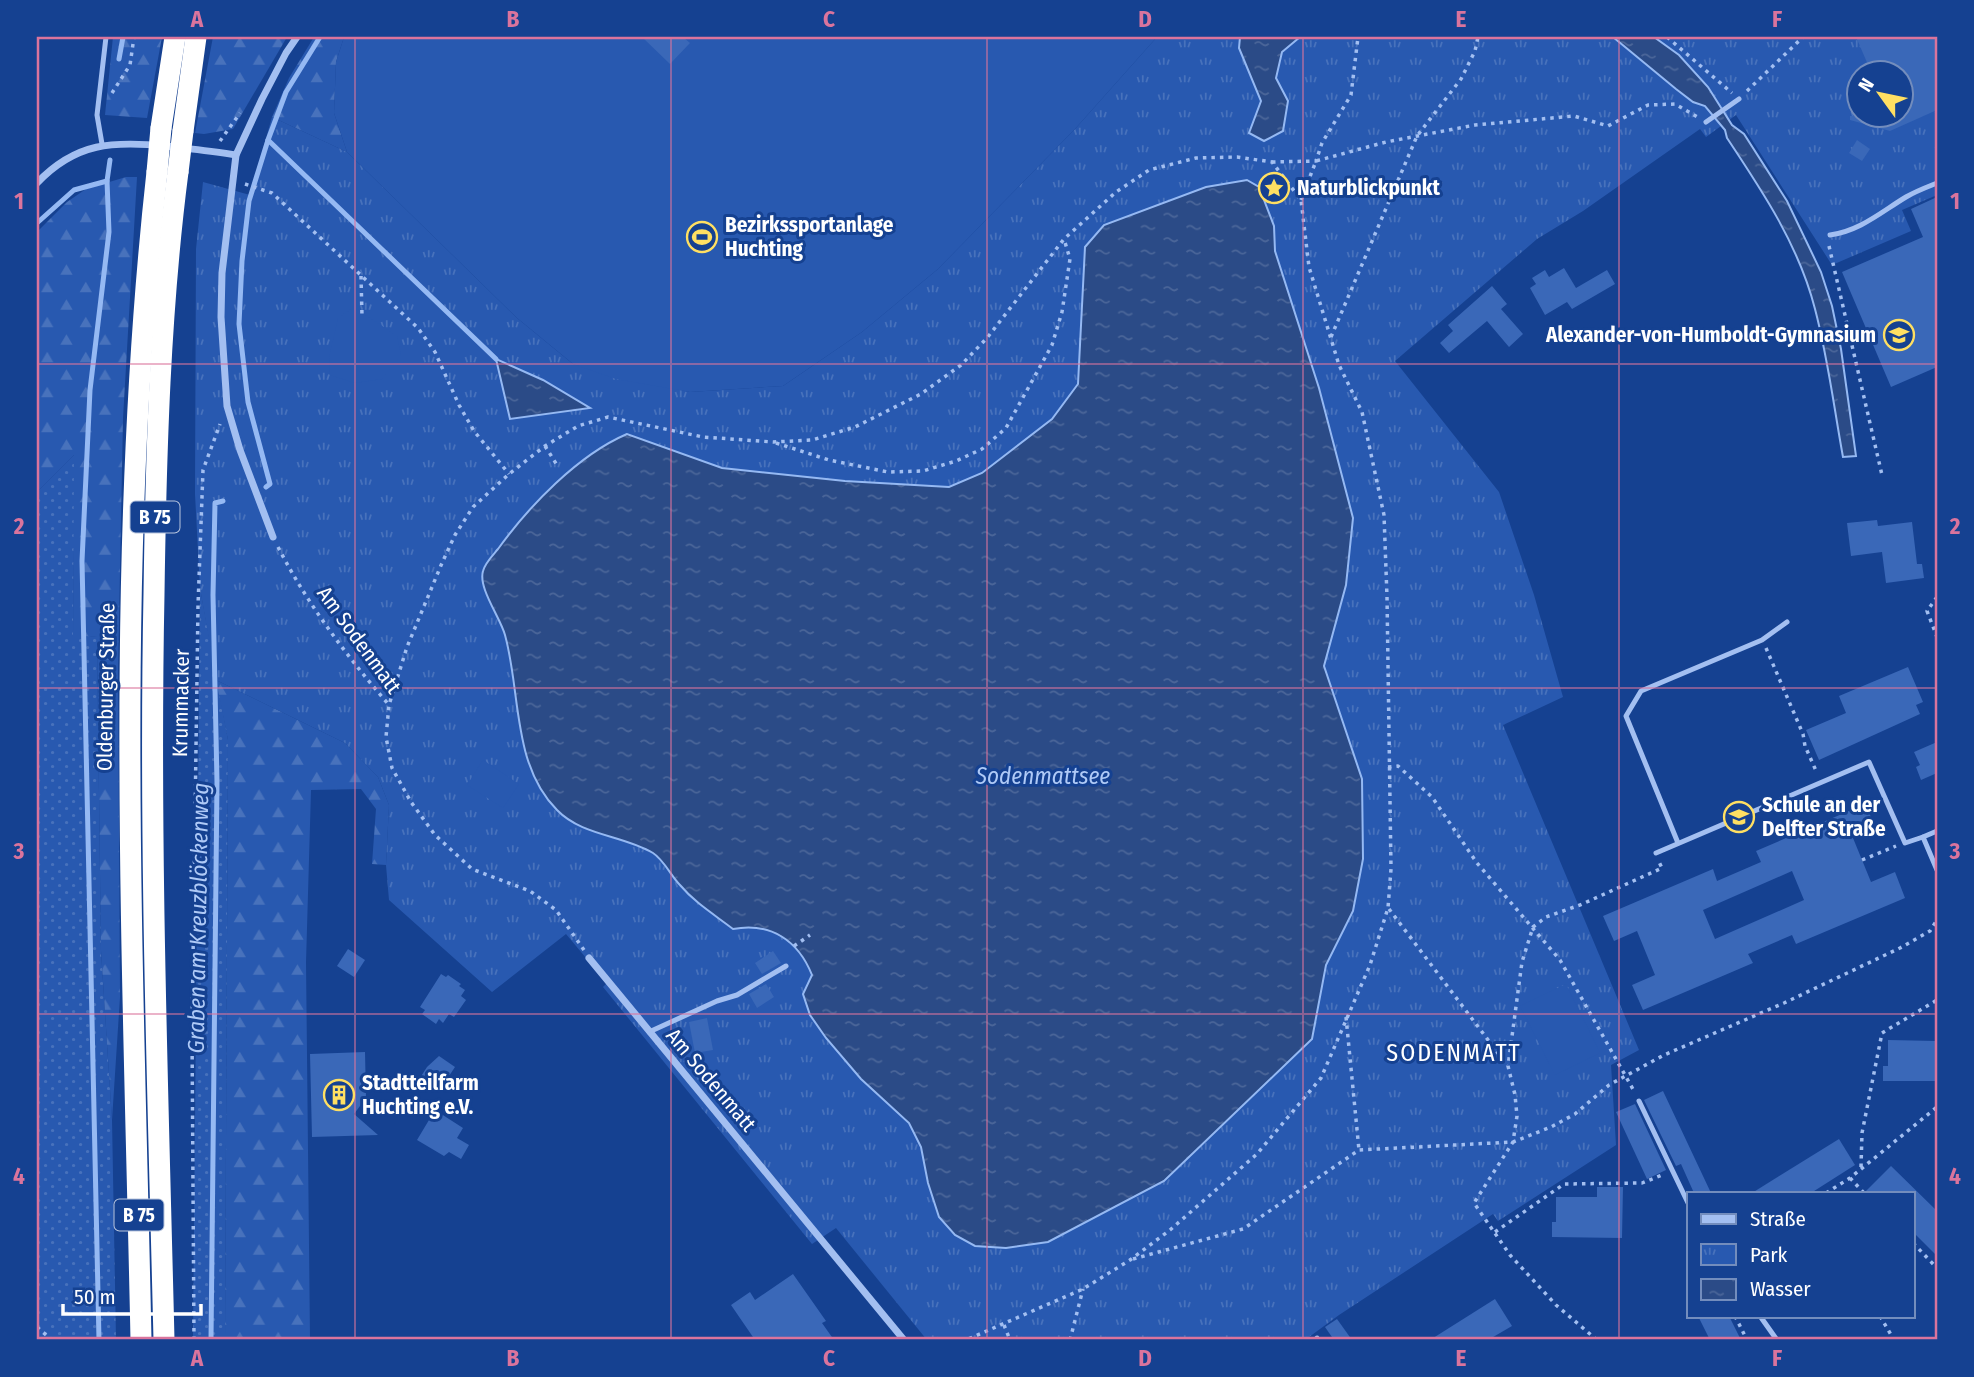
<svg xmlns="http://www.w3.org/2000/svg" width="1974" height="1377" font-family="'Fira Sans Condensed',sans-serif">
<style>
.grass{fill:url(#grass-dots)}
.forest{fill:url(#forest-firs)}
.park{fill:url(#park-tufts);fill-rule:evenodd}
.pitch{fill:#2859b0}
.water{fill:url(#water-ripples);stroke:#95b9f3;stroke-width:2}
.lines{fill:none;stroke-linecap:round;stroke-linejoin:round}
.stream{stroke:#95b9f3;stroke-width:5}
.building{fill:#3a68b8;fill-rule:evenodd}
.path{stroke:#a3bff1;stroke-width:3.5;stroke-dasharray:3.5 5;stroke-linecap:butt}
.lane{stroke:#a3bff1;stroke-width:5}
.street{stroke:#a3bff1;stroke-width:7}
.highway{stroke:#fff;stroke-width:21}
.highway-bridge{stroke:#fff;stroke-width:21}
.grid{fill:none;stroke:#da749d;stroke-width:2;stroke-opacity:0.55}
.labels{text-anchor:middle;stroke-width:6;stroke-linejoin:round;paint-order:stroke}
.shield{fill:#154191;stroke:#b9c6de;stroke-width:2}
.shield-label{font-size:19px;font-weight:bold;fill:#fff}
.poi-label{font-size:21px;font-weight:bold;fill:#fff;stroke:#154191;text-anchor:start}
.street-label{font-size:21px;fill:#fff;stroke:#154191}
.water-label{font-size:23px;font-style:italic;fill:#afcaf7;stroke:#154191}
.quarter-label{font-size:24px;letter-spacing:2px;fill:#fff;stroke:#154191}
.neatline{fill:none;stroke:#da749d;stroke-width:2.5}
.grid-label{font-size:23px;text-anchor:middle;font-weight:bold;fill:#da749d}
</style>
<defs>
<pattern id="grass-dots" width="8" height="8" patternUnits="userSpaceOnUse" patternTransform="scale(1.75)"><rect width="8" height="8" fill="#2859b0"/><path d="M2 2h.1M6 6h.1" fill="none" stroke="#4872bc" stroke-width="1.8" stroke-linecap="round"/></pattern>
<pattern id="forest-firs" width="22" height="20" patternUnits="userSpaceOnUse" patternTransform="scale(1.75)"><rect width="22" height="20" fill="#2859b0"/><path d="M5 1l3.5 6h-7zM16 11l3.5 6h-7z" fill="#4872bc"/></pattern>
<pattern id="park-tufts" width="24" height="20" patternUnits="userSpaceOnUse" patternTransform="scale(1.75)"><rect width="24" height="20" fill="#2859b0"/><path d="M3 7l-1-3M5 7V3M7 7l1-3M15 17l-1-3M17 17v-4M19 17l1-3" fill="none" stroke="#4872bc"/></pattern>
<pattern id="water-ripples" width="26" height="14" patternUnits="userSpaceOnUse" patternTransform="scale(1.75)"><rect width="26" height="14" fill="#2b4b87"/><path d="M2 4q2-2 4 0t4 0M15 11q2-2 4 0t4 0" fill="none" stroke="#4b6699"/></pattern>
</defs>
<rect width="100%" height="100%" fill="#154191"/>
<g class="grass">
<path d="M 75,454 L 73,634 L 97,637 L 101,951 L 112,1120 L 116,1340 L 37,1340 L 37,492 Z"/>
<path d="M 200,588 L 228,740 L 225,1340 L 193,1340 Z"/>
</g>
<g class="forest">
<path d="M 113,37 L 162,37 L 147,118 L 105,115 Z"/>
<path d="M 213,37 L 287,37 L 233,129 L 204,134 L 195,133 Z"/>
<path d="M 314,37 L 344,37 L 336,62 L 334,113 L 347,152 L 272,117 L 289,78 Z"/>
<path d="M 126,177 L 137,177 L 123,418 L 118,671 L 120,997 L 112,1120 L 101,951 L 97,637 L 73,635 L 74,455 L 37,492 L 37,232 L 67,202 L 86,189 Z"/>
<path d="M 216,680 L 345,743 L 378,777 L 389,805 L 386,865 L 372,864 L 376,809 L 361,789 L 311,790 L 306,962 L 310,1340 L 225,1340 L 228,740 Z"/>
</g>
<path class="park" d="M 1157,37 L 1937,37 L 1937,195 L 1902,210 L 1911,231 L 1832,265 L 1736,115 L 1706,137 L 1700,129 L 1583,211 L 1537,239 L 1395,361 L 1499,492 L 1534,595 L 1563,697 L 1503,725 L 1639,1050 L 1611,1065 L 1616,1145 L 1498,1221 L 1493,1214 L 1339,1315 L 1305,1340 L 927,1340 L 836,1228 L 812,1244 L 603,987 L 607,983 L 566,934 L 492,992 L 389,900 L 386,865 L 389,805 L 378,777 L 345,743 L 216,680 L 200,588 L 195,494 L 196,249 L 203,182 L 250,195 L 272,117 L 347,152 L 517,318 L 573,364 L 690,392 L 783,386 L 862,332 L 938,269 L 1075,129 ZM 1858,74 L 1900,74 L 1900,116 L 1858,116 Z"/>
<g class="pitch">
<path d="M 344,37 L 1157,37 L 1075,129 L 938,269 L 862,332 L 783,386 L 690,392 L 616,379 L 573,364 L 517,318 L 347,152 L 334,113 L 336,62 Z"/>
<path d="M 354,307 L 397,336 L 401,355 L 382,379 L 355,383 L 330,375 L 329,358 L 338,318 Z"/>
<path d="M 483,760 L 519,784 L 503,808 L 467,785 Z"/>
<path d="M 1566,984 L 1600,1053 L 1555,1075 L 1520,1006 Z"/>
</g>
<g class="water">
<path d="M 1240,37 L 1300,37 L 1282,52 L 1276,78 L 1288,101 L 1283,131 L 1264,141 L 1249,133 L 1261,101 L 1239,48 Z"/>
<path d="M 1613,37 L 1654,37 L 1679,55 L 1708,87 L 1732,125 L 1744,134 L 1787,201 L 1821,272 L 1832,306 L 1841,349 L 1856,456 L 1843,457 C 1834,408 1828,358 1815,309 C 1799,246 1763,192 1727,138 L 1725,130 L 1705,106 L 1693,102 L 1676,89 Z"/>
<path d="M 1247,180 L 1259,187 L 1274,226 L 1275,251 L 1319,388 L 1353,518 L 1346,585 L 1324,666 L 1362,779 L 1363,859 L 1353,911 L 1326,965 L 1312,1039 L 1164,1181 L 1048,1242 L 1006,1248 L 975,1246 L 955,1235 L 939,1217 L 928,1183 L 921,1147 L 909,1123 L 861,1079 L 826,1038 L 810,1015 L 803,994 L 812,975 C 798,940 770,922 733,929 C 715,915 695,903 680,885 C 671,876 664,860 653,853 C 623,835 582,836 557,810 C 512,765 521,693 505,635 C 500,617 478,588 483,571 C 485,563 493,555 498,549 C 529,506 578,455 627,434 L 722,468 L 845,481 L 949,487 L 982,473 L 1052,419 L 1078,384 L 1085,247 L 1104,225 L 1206,187 Z"/>
<path d="M 496,359 L 543,380 L 590,408 L 510,419 Z"/>
</g>
<g class="lines">
<g class="stream">
<path d="M 119,59 L 123,37"/>
<path d="M 268,140 L 496,359"/>
<path d="M 37,223 L 74,190 L 107,181"/>
<path d="M 266,487 L 270,484 L 248,402 L 239,324 L 242,261 L 249,201 L 268,140 L 286,92 L 320,37"/>
<path d="M 99,1340 L 82,561 L 90,390 L 109,232 L 107,181 L 110,160"/>
<path d="M 211,1340 L 217,782 L 213,595 L 215,503 L 223,501"/>
</g>
</g>
<g class="building">
<path d="M 642,37 L 683,37 L 690,43 L 670,64 Z"/>
<path d="M 1856,37 L 1937,37 L 1937,110 L 1890,131 L 1850,120 L 1850,116 L 1900,116 L 1900,74 L 1872,74 Z"/>
<path d="M 1857,140 L 1870,149 L 1862,161 L 1849,153 Z"/>
<path d="M 1937,197 L 1937,367 L 1891,387 L 1842,272 L 1923,237 L 1911,209 Z"/>
<path d="M 1564,268 L 1576,288 L 1607,270 L 1615,284 L 1572,309 L 1567,302 L 1545,315 L 1530,288 L 1536,284 L 1532,278 L 1545,270 L 1549,277 Z"/>
<path d="M 1492,286 L 1507,304 L 1501,309 L 1523,334 L 1509,347 L 1487,321 L 1449,353 L 1440,343 L 1453,331 L 1448,325 Z"/>
<path d="M 1877,520 L 1878,526 L 1912,522 L 1917,564 L 1922,564 L 1924,578 L 1886,583 L 1882,552 L 1851,556 L 1847,523 Z"/>
<path d="M 1908,667 L 1923,702 L 1916,705 L 1920,714 L 1819,760 L 1806,730 L 1846,713 L 1839,696 Z"/>
<path d="M 1937,742 L 1937,773 L 1921,780 L 1916,767 L 1920,765 L 1914,752 Z"/>
<path d="M 1865,804 L 1876,828 L 1853,838 L 1871,882 L 1895,872 L 1905,898 L 1796,944 L 1792,935 L 1748,954 L 1753,963 L 1643,1010 L 1632,985 L 1655,975 L 1637,931 L 1614,941 L 1603,916 L 1713,869 L 1717,881 L 1761,862 L 1756,851 ZM 1792,871 L 1804,900 L 1715,939 L 1703,910 Z"/>
<path d="M 348,949 L 365,960 L 354,977 L 337,966 Z"/>
<path d="M 773,951 L 781,963 L 762,974 L 755,963 Z"/>
<path d="M 441,974 L 446,977 L 448,975 L 461,984 L 459,986 L 465,990 L 461,996 L 466,1000 L 454,1017 L 449,1014 L 443,1023 L 439,1019 L 436,1024 L 422,1014 L 425,1010 L 420,1007 Z"/>
<path d="M 766,984 L 774,997 L 757,1008 L 749,994 Z"/>
<path d="M 707,1018 L 713,1050 L 695,1053 L 689,1022 Z"/>
<path d="M 1888,1040 L 1937,1041 L 1937,1081 L 1883,1081 L 1883,1066 L 1888,1066 Z"/>
<path d="M 365,1052 L 366,1098 L 354,1114 L 378,1135 L 312,1137 L 310,1054 Z"/>
<path d="M 439,1056 L 455,1067 L 439,1091 L 420,1078 L 427,1067 Z"/>
<path d="M 1663,1091 L 1711,1193 L 1694,1193 L 1681,1164 L 1676,1166 L 1644,1100 Z"/>
<path d="M 1635,1104 L 1666,1170 L 1647,1179 L 1616,1112 Z"/>
<path d="M 435,1110 L 463,1128 L 457,1138 L 469,1145 L 461,1159 L 449,1152 L 444,1156 L 417,1140 Z"/>
<path d="M 1839,1139 L 1855,1165 L 1811,1193 L 1752,1193 Z"/>
<path d="M 1891,1166 L 1937,1211 L 1937,1256 L 1913,1232 L 1913,1193 L 1864,1193 Z"/>
<path d="M 1597,1187 L 1623,1187 L 1622,1238 L 1552,1237 L 1552,1222 L 1556,1222 L 1556,1197 L 1597,1197 Z"/>
<path d="M 793,1274 L 826,1321 L 822,1323 L 834,1340 L 755,1340 L 731,1305 L 750,1292 L 755,1300 Z"/>
<path d="M 1495,1299 L 1512,1326 L 1488,1340 L 1430,1340 Z"/>
<path d="M 1698,1316 L 1729,1316 L 1741,1340 L 1710,1340 Z"/>
<path d="M 1337,1319 L 1352,1340 L 1334,1340 L 1325,1327 Z"/>
</g>
<g class="lines">
<g class="path">
<path d="M 1667,37 L 1732,93"/>
<path d="M 1747,91 L 1803,37"/>
<path d="M 112,93 L 130,65 L 134,37"/>
<path d="M 220,141 L 240,113"/>
<path d="M 1272,162 L 1316,161 L 1322,143 L 1351,95 L 1358,37"/>
<path d="M 245,184 L 272,193 L 418,328 L 435,352 L 459,405 L 474,431 L 509,474"/>
<path d="M 1301,200 L 1316,161 L 1386,142 L 1475,125 L 1574,116 L 1608,126 L 1648,105 L 1675,104 L 1699,118"/>
<path d="M 1829,246 L 1882,475"/>
<path d="M 361,276 L 362,316"/>
<path d="M 1331,337 L 1417,136 L 1461,79 L 1475,51 L 1478,37"/>
<path d="M 776,443 L 829,460 L 888,472 L 923,471 L 956,461 L 982,449 L 1006,428 L 1052,345 L 1062,312 L 1070,259 L 1064,239"/>
<path d="M 545,446 L 557,465"/>
<path d="M 278,547 C 308,605 346,655 389,705"/>
<path d="M 1937,597 L 1927,611 L 1937,637"/>
<path d="M 1766,648 L 1803,734 L 1805,746 L 1817,773"/>
<path d="M 1388,767 L 1398,766 L 1432,797 L 1477,863 L 1560,960 L 1634,1091"/>
<path d="M 1862,860 L 1896,846"/>
<path d="M 1937,887 L 1937,890"/>
<path d="M 1389,909 L 1507,1065"/>
<path d="M 794,946 L 810,935"/>
<path d="M 584,950 L 556,910 L 530,891 L 472,869 L 435,835 L 411,802 L 392,768 L 386,737 L 389,705 L 407,647 L 442,563 L 455,535 L 473,507 L 509,474 L 545,446 L 578,426 L 608,417 L 703,437 L 773,442 L 812,440 L 855,427 L 921,394 L 961,365 L 987,338 L 1064,239 L 1116,192 L 1149,170 L 1196,158 L 1237,157 L 1272,162 L 1301,200 L 1309,267 L 1339,365 L 1362,412 L 1384,515 L 1387,597 L 1391,869 L 1388,908 L 1370,965 L 1321,1078 L 1257,1154 L 1170,1230 L 1130,1260 L 1083,1289 L 966,1340"/>
<path d="M 1346,1017 L 1359,1150"/>
<path d="M 1861,1167 L 1862,1133 L 1882,1033 L 1937,1000"/>
<path d="M 1850,1178 L 1864,1193"/>
<path d="M 1826,1193 L 1850,1178 L 1937,1107"/>
<path d="M 1495,1232 L 1564,1184 L 1642,1183 L 1662,1175"/>
<path d="M 1913,1243 L 1937,1268"/>
<path d="M 1133,1259 L 1243,1229 L 1359,1150 L 1513,1142 L 1551,1127 L 1575,1114 L 1609,1085 L 1664,1055 L 1784,1003 L 1900,948 L 1930,931 L 1937,920"/>
<path d="M 1735,1316 L 1747,1340"/>
<path d="M 1880,1316 L 1894,1340"/>
<path d="M 1004,1325 L 1010,1340"/>
<path d="M 37,1327 L 52,1340"/>
<path d="M 194,1340 L 192,1031 L 198,606 L 203,470 L 220,424"/>
<path d="M 1070,1340 L 1083,1289"/>
<path d="M 1597,1340 L 1556,1305 L 1510,1255 L 1474,1203 L 1513,1142 L 1517,1116 L 1515,1095 L 1508,1066 L 1522,962 L 1533,927 L 1546,917 L 1580,905 L 1662,868 L 1659,862"/>
</g>
<g class="lane">
<path d="M 1706,122 L 1739,99"/>
<path d="M 102,144 L 97,115 L 106,37"/>
<path d="M 1830,235 C 1860,231 1881,212 1906,197 C 1916,191 1927,187 1937,183"/>
<path d="M 1937,831 L 1923,837 L 1937,870"/>
<path d="M 1678,843 L 1626,716 L 1641,691 L 1762,640 L 1787,622"/>
<path d="M 1656,853 L 1869,762 L 1905,843 L 1923,837"/>
<path d="M 649,1032 L 717,1001 L 737,995 L 786,966"/>
<path d="M 1639,1101 L 1689,1205"/>
<path d="M 1760,1316 L 1777,1340"/>
<path d="M 1317,1338 L 1318,1340"/>
</g>
<g class="street">
<path d="M 37,183 C 76,142 113,141 166,146 C 189,149 213,151 236,155"/>
<path d="M 273,537 L 240,450 L 227,406 L 221,317 L 222,273 L 236,155 L 262,99 L 286,53 L 297,37"/>
<path d="M 589,958 L 904,1340"/>
</g>
<g class="highway">
<path d="M 161,128 L 175,37"/>
<path d="M 183,131 L 196,37"/>
<path d="M 141,1340 C 133,951 114,560 157,172"/>
<path d="M 164,1340 C 158,1091 149,843 154,594 C 156,453 160,311 178,172"/>
</g>
<g class="highway-bridge">
<path d="M 157,172 L 161,128"/>
<path d="M 178,172 L 183,131"/>
</g>
</g>
<path class="grid" d="M 355,37 L 355,1340M 671,37 L 671,1340M 987,37 L 987,1340M 1303,37 L 1303,1340M 1619,37 L 1619,1340M 37,364 L 1937,364M 37,688 L 1937,688M 37,1014 L 1937,1014"/>
<defs>
<g id="sight-ring" transform="scale(1.575)"><circle r="9.5" fill="#154191" stroke="#ffdf62" stroke-width="1.5"/><path d="M0-6L1.8-2.2L6-1.7L2.9 1.2L3.7 5.4L0 3.3L-3.7 5.4L-2.9 1.2L-6-1.7L-1.8-2.2Z" fill="#ffdf62"/></g>
<g id="stadium-ring" transform="scale(1.575)"><circle r="9.5" fill="#154191" stroke="#ffdf62" stroke-width="1.5"/><path d="M0-5a6.5 5 0 1 0 0 10a6.5 5 0 1 0 0-10ZM-3.5-1.8h7v3.6h-7Z" fill="#ffdf62"/></g>
<g id="school-ring" transform="scale(1.575)"><circle r="9.5" fill="#154191" stroke="#ffdf62" stroke-width="1.5"/><path d="M0-5L7-2L0 1L-7-2ZM-4 1L0 2.5L4 1V4Q0 6-4 4Z" fill="#ffdf62"/></g>
<g id="building-ring" transform="scale(1.575)"><circle r="9.5" fill="#154191" stroke="#ffdf62" stroke-width="1.5"/><path d="M-4-6H4V6H1V3H-1V6H-4ZM-2.5-4.3h1.7v1.8h-1.7ZM.8-4.3h1.7v1.8H.8ZM-2.5-1h1.7V.8h-1.7ZM.8-1h1.7V.8H.8Z" fill="#ffdf62"/></g>
</defs>
<g fill-rule="evenodd">
<use href="#sight-ring" x="1274" y="188"/>
<use href="#stadium-ring" x="702" y="237"/>
<use href="#school-ring" x="1899" y="335"/>
<use href="#school-ring" x="1739" y="817"/>
<use href="#building-ring" x="339" y="1095"/>
</g>
<g class="labels">
<g class="shield">
<rect x="130.5" y="501.5" width="49" height="31" rx="5"/>
<rect x="114.5" y="1199.5" width="49" height="31" rx="5"/>
</g>
<g class="shield-label">
<text x="155" y="524">B 75</text>
<text x="139" y="1222">B 75</text>
</g>
<g class="poi-label">
<text x="1297" y="195">Naturblickpunkt</text>
<text x="725" y="232">Bezirkssportanlage<tspan x="725" dy="24">Huchting</tspan></text>
<text x="1876" y="342" text-anchor="end">Alexander-von-Humboldt-Gymnasium</text>
<text x="1762" y="812">Schule an der<tspan x="1762" dy="24">Delfter Straße</tspan></text>
<text x="362" y="1090">Stadtteilfarm<tspan x="362" dy="24">Huchting e.V.</tspan></text>
</g>
<g class="street-label">
<text transform="translate(359 640) rotate(54)" y="7">Am Sodenmatt</text>
<text transform="translate(106 687) rotate(-89)" y="7">Oldenburger Straße</text>
<text transform="translate(181 703) rotate(-89)" y="7">Krummacker</text>
<text transform="translate(711 1080) rotate(50)" y="7">Am Sodenmatt</text>
</g>
<g class="water-label">
<text x="1043" y="784">Sodenmattsee</text>
<text transform="translate(198 918) rotate(-89)" y="8">Graben am Kreuzblöckenweg</text>
</g>
<g class="quarter-label">
<text x="1454" y="1061">SODENMATT</text>
</g>
</g>
<rect width="1974" height="1377" fill="none" stroke="#154191" stroke-width="77"/>
<rect x="1687" y="1192" width="228" height="126" fill="#154191" stroke="#738dbd" stroke-width="2"/>
<rect x="1701" y="1214" width="35" height="10" fill="#a3bff1" stroke="#738dbd" stroke-width="2"/>
<text x="1750" y="1226" font-size="21" fill="#ffffff">Straße</text>
<rect x="1701" y="1244" width="35" height="21" fill="url(#park-tufts)" stroke="#738dbd" stroke-width="2"/>
<text x="1750" y="1262" font-size="21" fill="#ffffff">Park</text>
<rect x="1701" y="1279" width="35" height="21" fill="url(#water-ripples)" stroke="#738dbd" stroke-width="2"/>
<text x="1750" y="1296" font-size="21" fill="#ffffff">Wasser</text>
<g transform="translate(1880 94) rotate(303)"><circle r="33" fill="#154191" stroke="#738dbd" stroke-width="2"/>
<path d="M0-5L12 26L0 18L-12 26Z" fill="#ffdf62"/>
<text y="-10" font-size="19" font-weight="bold" text-anchor="middle" fill="#ffffff">N</text>
</g>
<path d="M63 1304v10h138v-10" fill="none" stroke="#ffffff" stroke-width="3.5"/>
<text x="74" y="1304" font-size="21" fill="#ffffff" stroke="#154191" stroke-width="5" paint-order="stroke">50 m</text>
<rect x="38" y="38" width="1898" height="1300" class="neatline"/>
<g class="grid-label">
<text x="197" y="27">A</text>
<text x="513" y="27">B</text>
<text x="829" y="27">C</text>
<text x="1145" y="27">D</text>
<text x="1461" y="27">E</text>
<text x="1777" y="27">F</text>
<text x="19" y="209">1</text>
<text x="1955" y="209">1</text>
<text x="19" y="534">2</text>
<text x="1955" y="534">2</text>
<text x="19" y="859">3</text>
<text x="1955" y="859">3</text>
<text x="19" y="1184">4</text>
<text x="1955" y="1184">4</text>
<text x="197" y="1366">A</text>
<text x="513" y="1366">B</text>
<text x="829" y="1366">C</text>
<text x="1145" y="1366">D</text>
<text x="1461" y="1366">E</text>
<text x="1777" y="1366">F</text>
</g>
</svg>
